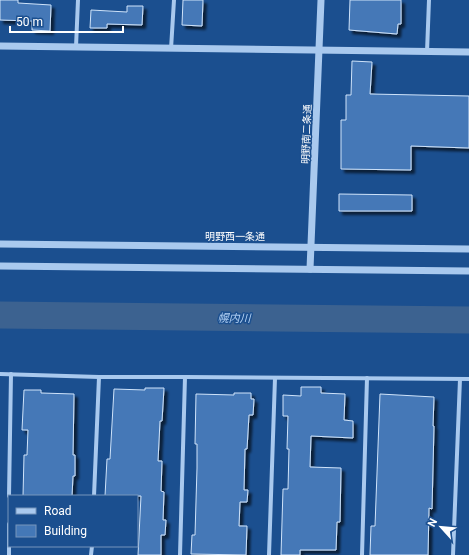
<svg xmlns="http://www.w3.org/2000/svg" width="469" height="555" font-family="Roboto,'Noto Sans JP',sans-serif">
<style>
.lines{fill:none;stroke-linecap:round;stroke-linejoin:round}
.river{stroke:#3c6290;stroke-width:27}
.building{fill:#4478b7;stroke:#cfe3fa;filter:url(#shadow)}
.minor{stroke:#a9c9ee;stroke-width:4}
.tertiary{stroke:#a9c9ee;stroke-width:7}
.labels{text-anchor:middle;stroke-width:3;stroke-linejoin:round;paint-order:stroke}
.street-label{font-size:10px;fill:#fff;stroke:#1b4f8f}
.water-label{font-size:11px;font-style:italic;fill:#b5d3f5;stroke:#1b4f8f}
</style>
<defs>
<filter id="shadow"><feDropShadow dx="3.5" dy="3.5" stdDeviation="1" flood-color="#0009"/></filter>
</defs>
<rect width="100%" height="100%" fill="#1b4f8f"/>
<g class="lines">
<path class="river" d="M 0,315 L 469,320"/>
</g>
<g class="building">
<path d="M 0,0 L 18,0 L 18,3 L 51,5 L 50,31 L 32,30 L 32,21 L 0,20 Z"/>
<path d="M 183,0 L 203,0 L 202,26 L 182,25 Z"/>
<path d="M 350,0 L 401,0 L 401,24 L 398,24 L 397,34 L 349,30 Z"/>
<path d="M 127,6 L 143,6 L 142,25 L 107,24 L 107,28 L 90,28 L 91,10 L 127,12 Z"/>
<path d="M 352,61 L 372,62 L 370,94 L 469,96 L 469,148 L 411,146 L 411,170 L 341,169 L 341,120 L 346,120 L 346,95 L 351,95 Z"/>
<path d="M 339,194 L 412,195 L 412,211 L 339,211 Z"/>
<path d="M 301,387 L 321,387 L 321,393 L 345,394 L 344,420 L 353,421 L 353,438 L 311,436 L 310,467 L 341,468 L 340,522 L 337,522 L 336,550 L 300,550 L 300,555 L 281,555 L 283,489 L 288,489 L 289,449 L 287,449 L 288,416 L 283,416 L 283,395 L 301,396 Z"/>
<path d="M 145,388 L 164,388 L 162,421 L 160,421 L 158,461 L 162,461 L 161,491 L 164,492 L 163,520 L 166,520 L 165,535 L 161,535 L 161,555 L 138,555 L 141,496 L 105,496 L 107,459 L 110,459 L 114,389 L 145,390 Z"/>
<path d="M 24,390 L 41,390 L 41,393 L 74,394 L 73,455 L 75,455 L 75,476 L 73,476 L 72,496 L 23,496 L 24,455 L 27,455 L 28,430 L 22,430 Z"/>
<path d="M 234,393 L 251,393 L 251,399 L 254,399 L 253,415 L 249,415 L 247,449 L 245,449 L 244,490 L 248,490 L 247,502 L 240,502 L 239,526 L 247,526 L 246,555 L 191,554 L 192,535 L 195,535 L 197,468 L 197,444 L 195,444 L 196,394 L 234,395 Z"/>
<path d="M 380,394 L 434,397 L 433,426 L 434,426 L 432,509 L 429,508 L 428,555 L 370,555 L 371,526 L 375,526 Z"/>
</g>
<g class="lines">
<g class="minor">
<path d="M 76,47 L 78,0"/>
<path d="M 171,49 L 174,0"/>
<path d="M 427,52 L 429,0"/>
<path d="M 0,374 L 99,377 L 185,377 L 469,379"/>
<path d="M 9,496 L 11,374"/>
<path d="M 94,496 L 99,377"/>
<path d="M 9,555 L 9,524"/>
<path d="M 91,555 L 92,546"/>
<path d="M 180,555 L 185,377"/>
<path d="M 269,555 L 275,378"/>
<path d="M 362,555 L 367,378"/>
<path d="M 453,555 L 460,379"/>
</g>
<g class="tertiary">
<path d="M 0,46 L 469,52"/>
<path d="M 0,244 L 469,249"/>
<path d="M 0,266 L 469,271"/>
<path d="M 310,269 L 321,0"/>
</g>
</g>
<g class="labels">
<g class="street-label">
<text transform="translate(306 134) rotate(-88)" y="4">明野南二条通</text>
<text x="235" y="240">明野西一条通</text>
</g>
<g class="water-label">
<text transform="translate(234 318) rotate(1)" y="4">幌内川</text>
</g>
</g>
<rect x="8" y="495" width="130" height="52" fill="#1b4f8f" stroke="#7695bc"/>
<rect x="16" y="508" width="20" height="6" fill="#a9c9ee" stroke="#7695bc"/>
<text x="44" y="515" font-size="12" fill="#ffffff">Road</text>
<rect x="16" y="525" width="20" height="12" fill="#4478b7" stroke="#7695bc"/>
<text x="44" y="535" font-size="12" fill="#ffffff">Building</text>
<g transform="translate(441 527) rotate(297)" stroke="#1b4f8f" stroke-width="3" paint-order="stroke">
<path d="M0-3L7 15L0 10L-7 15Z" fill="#ffffff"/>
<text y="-6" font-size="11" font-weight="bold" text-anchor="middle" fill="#ffffff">N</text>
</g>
<path d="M10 26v6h113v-6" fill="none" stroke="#ffffff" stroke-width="2"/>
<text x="16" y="26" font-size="12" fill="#ffffff" stroke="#1b4f8f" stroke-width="3" paint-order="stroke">50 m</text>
</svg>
